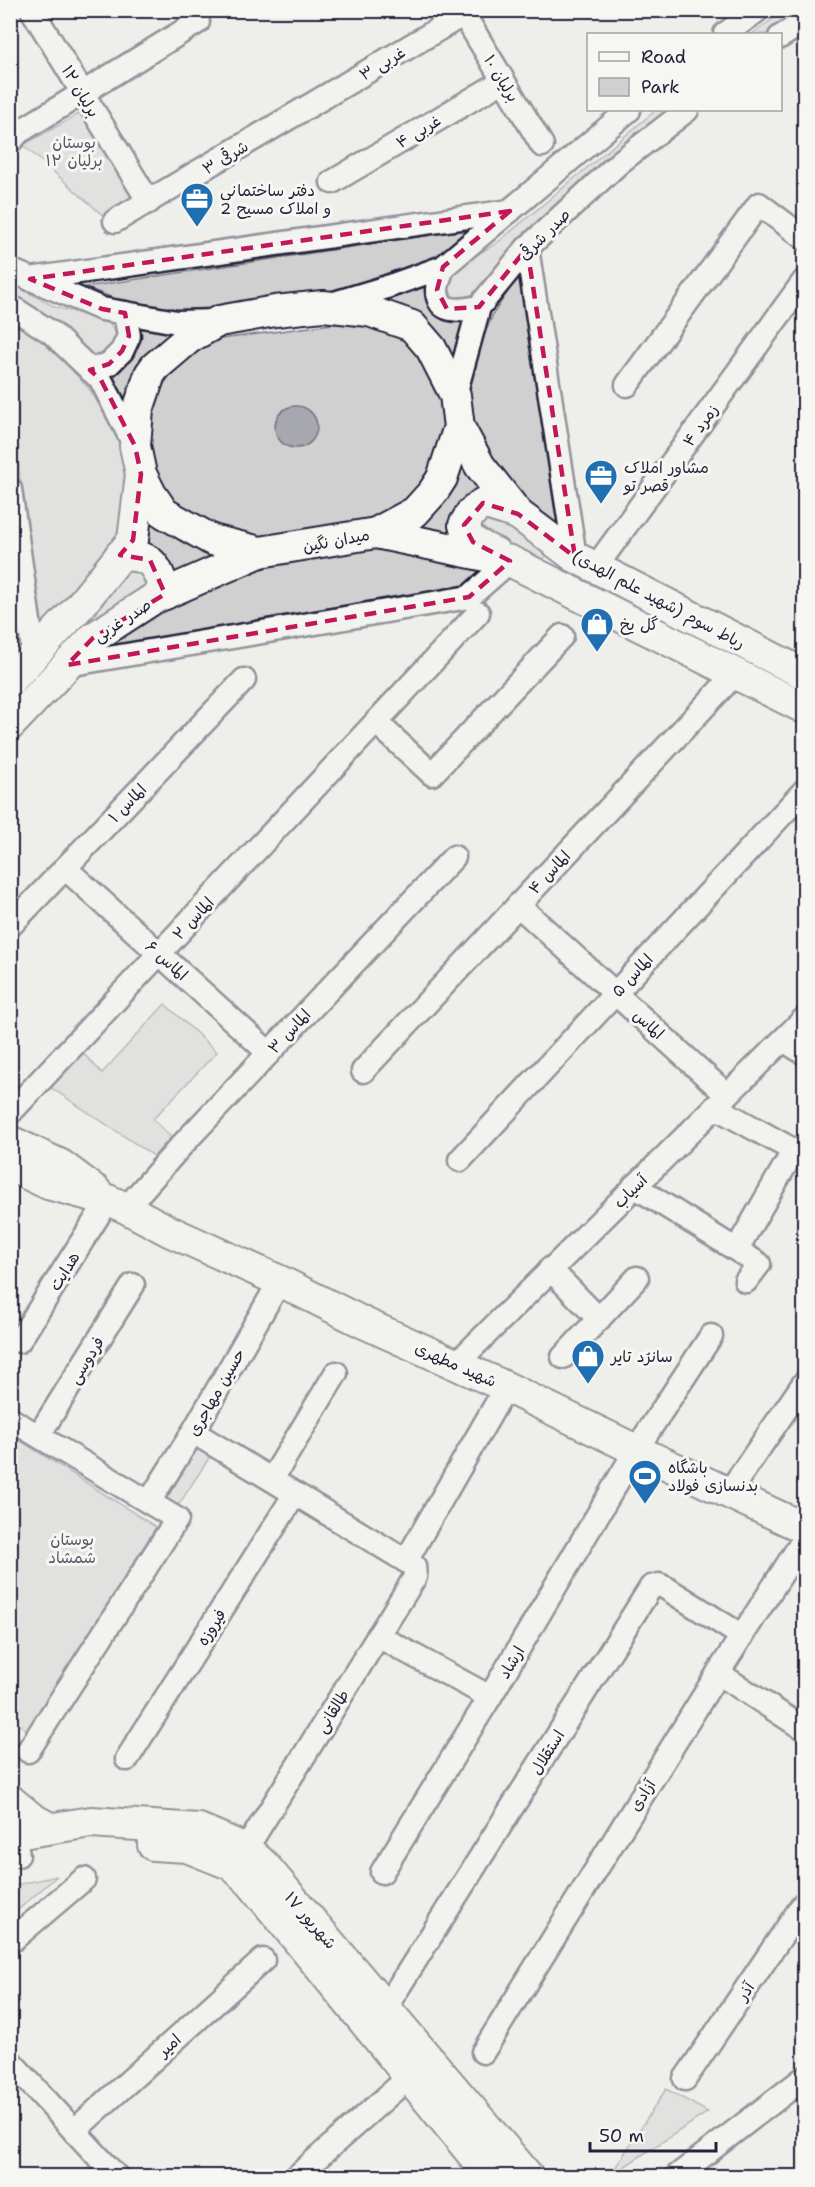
<svg xmlns="http://www.w3.org/2000/svg" width="815" height="2187" font-family="'Shantell Sans','Playpen Sans Arabic',sans-serif">
<style>
.green{fill:#d0d0d1;stroke:#797986;stroke-width:1.5}
.water{fill:#a7a7af;stroke:#727281;stroke-width:1.5}
.lines{fill:none;stroke-linecap:round;stroke-linejoin:round}
.minor-casing{stroke:#22223b;stroke-width:27}
.major-casing{stroke:#22223b;stroke-width:34}
.minor{stroke:#f6f6f2;stroke-width:22}
.major{stroke:#f6f6f2;stroke-width:30}
.marked{fill:none;stroke:#c2185b;stroke-width:4.5;stroke-dasharray:12 8;stroke-linejoin:round}
.labels{text-anchor:middle;stroke-width:6;stroke-linejoin:round;paint-order:stroke}
.street-label{font-size:16px;fill:#22223b;stroke:#f6f6f2}
.park-label{font-size:16px;fill:#565668;stroke:#f6f6f2}
.poi-label{font-size:16px;fill:#22223b;stroke:#f6f6f2;text-anchor:start}
</style>
<rect width="100%" height="100%" fill="#eeeeeb"/>
<filter id="ink" filterUnits="userSpaceOnUse"><feTurbulence type="fractalNoise" baseFrequency=".0167" numOctaves="2"/><feDisplacementMap in="SourceGraphic" scale="12" xChannelSelector="R" yChannelSelector="G"/><feConvolveMatrix kernelMatrix="1 2 1 2 8 2 1 2 1" color-interpolation-filters="sRGB"/></filter>
<g filter="url(#ink)">
<g class="green">
<path d="M 784,11 L 804,12 L 772,34 L 752,34 Z"/>
<path d="M 656,110 L 672,110 L 480,288 L 466,299 L 454,297 L 448,289 L 451,275 L 458,266 L 497,243 Z"/>
<path d="M 83,112 L 137,201 L 106,218 L 23,145 Z"/>
<path d="M 471,229 L 433,259 L 356,287 L 306,298 L 239,309 L 179,312 L 136,307 L 85,287 Z"/>
<path d="M 521,271 L 563,539 L 524,507 L 474,434 L 466,401 L 473,362 L 493,314 Z"/>
<path d="M 11,283 L 55,307 L 109,321 L 116,335 L 114,348 L 94,357 L 83,350 L 11,295 Z"/>
<path d="M 428,284 L 425,297 C 435,310 447,320 464,321 L 452,361 L 446,342 L 435,328 L 417,313 L 402,305 L 377,302 Z"/>
<path d="M 10,319 L 43,338 L 90,390 L 122,442 L 131,477 L 121,529 L 99,564 L 40,633 L 11,406 Z"/>
<path d="M 376,323 L 408,341 L 430,364 L 450,418 L 434,474 L 388,516 L 278,535 L 241,539 L 170,500 L 154,475 L 149,448 L 148,417 L 158,392 L 174,370 L 195,350 L 221,339 L 332,324 Z"/>
<path d="M 135,325 L 184,330 L 127,411 L 106,374 Z"/>
<path d="M 465,454 L 493,496 L 461,540 L 405,529 Z"/>
<path d="M 148,504 C 173,540 182,549 226,555 L 170,580 L 138,544 Z"/>
<path d="M 492,511 L 548,551 L 542,562 L 487,538 L 478,527 Z"/>
<path d="M 377,543 L 490,562 L 460,590 L 89,654 L 115,632 L 240,571 Z"/>
<path d="M 124,566 L 149,574 L 145,588 L 11,710 L 11,695 Z"/>
<path d="M 165,1004 L 217,1052 L 153,1119 L 171,1137 L 154,1156 L 50,1087 L 82,1052 L 102,1073 Z"/>
<path d="M 10,1434 L 156,1527 L 29,1731 L 12,1720 L 11,1703 Z"/>
<path d="M 195,1445 L 211,1455 L 176,1509 L 160,1498 Z"/>
<path d="M 57,1876 L 11,1916 L 11,1886 Z"/>
<path d="M 666,2089 L 708,2112 L 610,2176 Z"/>
</g>
<circle class="water" cx="296" cy="427" r="21"/>
<g class="lines">
<g class="minor-casing">
<g id="minor">
<path d="M 32,10 L 149,202"/>
<path d="M 461,10 L 542,145"/>
<path d="M 725,34 L 758,10"/>
<path d="M 780,37 L 804,22"/>
<path d="M 10,142 L 19,132 L 198,22"/>
<path d="M 332,182 L 503,81"/>
<path d="M 115,221 L 471,10"/>
<path d="M 527,248 L 575,557"/>
<path d="M 443,267 C 441,274 437,283 437,290 C 438,316 462,310 479,307"/>
<path d="M 10,270 L 102,309 L 177,322 L 217,321"/>
<path d="M 30,279 L 510,211"/>
<path d="M 331,304 L 384,288 L 443,267 L 629,110"/>
<path d="M 10,306 L 52,333 L 101,380 L 135,446"/>
<path d="M 90,370 L 109,364 L 122,351 L 129,336 L 125,313"/>
<path d="M 627,385 L 759,204 L 804,238"/>
<path d="M 455,395 L 479,307 L 527,248 L 620,162 L 687,110"/>
<path d="M 10,489 L 34,656"/>
<path d="M 595,568 L 804,281"/>
<path d="M 67,665 L 469,597 L 510,561"/>
<path d="M 376,722 L 432,774 L 562,636"/>
<path d="M 65,868 L 269,1053"/>
<path d="M 518,905 L 727,1095"/>
<path d="M 10,926 L 244,680"/>
<path d="M 783,1040 L 804,1053"/>
<path d="M 363,1071 L 735,674"/>
<path d="M 715,1107 L 804,1156"/>
<path d="M 10,1113 L 478,613"/>
<path d="M 460,1160 L 804,791"/>
<path d="M 634,1186 L 759,1264 L 746,1281"/>
<path d="M 126,1208 L 181,1146 L 454,857"/>
<path d="M 737,1249 L 794,1150"/>
<path d="M 550,1269 L 599,1319"/>
<path d="M 19,1341 L 108,1200"/>
<path d="M 563,1357 L 637,1278"/>
<path d="M 456,1364 L 804,1019"/>
<path d="M 10,1419 L 177,1519 L 28,1751"/>
<path d="M 193,1432 L 406,1561 L 414,1566 L 415,1577 L 246,1849"/>
<path d="M 39,1435 L 133,1285"/>
<path d="M 272,1479 L 336,1373"/>
<path d="M 729,1492 L 804,1383"/>
<path d="M 149,1502 L 193,1432 L 280,1281"/>
<path d="M 406,1561 L 506,1387"/>
<path d="M 378,1636 L 490,1697"/>
<path d="M 718,1673 L 804,1729"/>
<path d="M 127,1759 L 295,1494"/>
<path d="M 12,1820 L 18,1855"/>
<path d="M 382,1872 L 490,1697 L 636,1450 L 711,1336"/>
<path d="M 10,1942 L 84,1879"/>
<path d="M 386,2007 L 651,1587 L 659,1585 L 666,1588 L 742,1636"/>
<path d="M 483,2052 L 718,1673 L 804,1539"/>
<path d="M 10,2061 L 116,2176"/>
<path d="M 685,2079 L 804,1903"/>
<path d="M 74,2131 L 263,1960"/>
<path d="M 297,2176 L 408,2078"/>
<path d="M 677,2176 L 804,2078"/>
</g>
</g>
<g class="major-casing">
<g id="major">
<path d="M 323,306 L 369,311 L 412,326 L 431,348 L 455,395 L 459,427 L 442,478 L 433,492 L 415,512 L 376,533 L 260,552 L 212,540 L 164,513 L 151,494 L 141,474 L 135,446 L 138,410 L 150,374 L 155,367 L 189,338 L 219,321 L 275,311 Z"/>
<path d="M 459,427 L 480,466 L 518,514 L 575,557 L 804,674"/>
<path d="M 376,533 L 510,561 L 804,708"/>
<path d="M 495,553 C 479,545 468,543 464,525 L 471,513 L 483,503 L 518,514"/>
<path d="M 120,555 C 152,555 157,564 165,594"/>
<path d="M 10,681 L 79,607 L 133,540 L 141,474"/>
<path d="M 10,725 L 93,638 L 153,599 L 260,552"/>
<path d="M 10,1141 L 61,1165 L 96,1191"/>
<path d="M 10,1166 L 48,1184 L 108,1200 L 126,1208 L 169,1231 L 280,1281 L 364,1323 L 506,1387 L 636,1450 L 804,1528"/>
<path d="M 10,1800 L 33,1819 L 50,1828"/>
<path d="M 10,1835 L 91,1822 L 199,1829 L 246,1849 L 264,1865 L 528,2176"/>
<path d="M 153,1845 L 187,1847 L 232,1865 L 251,1883 L 490,2176"/>
</g>
</g>
<use href="#minor" class="minor"/>
<use href="#major" class="major"/>
</g>
</g>
<path d="M0 0H815V2187H0ZM 510,211 L 443,267 L 437,290 L 447,309 L 479,307 L 527,248 L 575,557 L 518,514 L 483,503 L 464,525 L 473,542 L 510,561 L 469,597 L 67,665 L 93,638 L 165,594 L 150,560 L 120,555 L 133,540 L 141,474 L 135,446 L 101,380 L 90,370 L 109,364 L 122,351 L 129,336 L 125,313 L 102,309 L 30,279 Z" fill="#eeeeeb" fill-opacity=".55" fill-rule="evenodd"/>
<path class="marked" d="M 510,211 L 443,267 L 437,290 L 447,309 L 479,307 L 527,248 L 575,557 L 518,514 L 483,503 L 464,525 L 473,542 L 510,561 L 469,597 L 67,665 L 93,638 L 165,594 L 150,560 L 120,555 L 133,540 L 141,474 L 135,446 L 101,380 L 90,370 L 109,364 L 122,351 L 129,336 L 125,313 L 102,309 L 30,279 Z"/>
<defs>
<g id="office-pin" transform="scale(1.725)"><path d="M0 17L-7.5 6A9.5 9.5 0 1 1 7.5 6Z" fill="#1f6fb2" stroke="#f6f6f2"/><path d="M-6-3h4V-5.5h4V-3h4V5H-6ZM-1-4.5V-3h2v-1.5ZM-6 0V1H6V0Z" fill="#fff"/></g>
<g id="shop-pin" transform="scale(1.725)"><path d="M0 17L-7.5 6A9.5 9.5 0 1 1 7.5 6Z" fill="#1f6fb2" stroke="#f6f6f2"/><path d="M-5-2.5h2.3a2.7 3.5 0 0 1 5.4 0H5L5.5 6h-11ZM-1.5-2.5h3a1.5 2.3 0 0 0-3 0Z" fill="#fff"/></g>
<g id="stadium-pin" transform="scale(1.725)"><path d="M0 17L-7.5 6A9.5 9.5 0 1 1 7.5 6Z" fill="#1f6fb2" stroke="#f6f6f2"/><path d="M0-5a6.5 5 0 1 0 0 10a6.5 5 0 1 0 0-10ZM-3.5-1.8h7v3.6h-7Z" fill="#fff"/></g>
</defs>
<g fill-rule="evenodd">
<use href="#office-pin" x="197" y="199"/>
<use href="#office-pin" x="601" y="476"/>
<use href="#shop-pin" x="597" y="624"/>
<use href="#shop-pin" x="588" y="1356"/>
<use href="#stadium-pin" x="645" y="1476"/>
</g>
<g class="labels">
<g class="street-label">
<text transform="translate(382 63) rotate(-31)" y="6">۳ غربی</text>
<text transform="translate(502 78) rotate(59)" y="6">برلیان ۱۰</text>
<text transform="translate(81 91) rotate(59)" y="6">برلیان ۱۲</text>
<text transform="translate(418 131) rotate(-31)" y="6">۴ غربی</text>
<text transform="translate(225 157) rotate(-31)" y="6">۳ شرقی</text>
<text transform="translate(544 234) rotate(-45)" y="6">صدر شرقی</text>
<text transform="translate(700 425) rotate(-54)" y="6">زمرد ۴</text>
<text transform="translate(336 540) rotate(-11)" y="6">میدان نگین</text>
<text transform="translate(659 599) rotate(28)" y="6">رباط سوم (شهید علم الهدی)</text>
<text transform="translate(122 620) rotate(-33)" y="6">صدر غربی</text>
<text transform="translate(127 803) rotate(-46)" y="6">الماس ۱</text>
<text transform="translate(549 872) rotate(-47)" y="6">الماس ۴</text>
<text transform="translate(193 918) rotate(-47)" y="6">الماس ۲</text>
<text transform="translate(167 960) rotate(42)" y="6">الماس ۶</text>
<text transform="translate(632 975) rotate(-47)" y="6">الماس ۵</text>
<text transform="translate(649 1024) rotate(42)" y="6">الماس</text>
<text transform="translate(289 1031) rotate(-47)" y="6">الماس ۳</text>
<text transform="translate(630 1191) rotate(-45)" y="6">آسیاب</text>
<text transform="translate(64 1271) rotate(-58)" y="6">هدایت</text>
<text transform="translate(86 1360) rotate(-58)" y="6">فردوسی</text>
<text transform="translate(456 1364) rotate(24)" y="6">شهید مطهری</text>
<text transform="translate(216 1392) rotate(-60)" y="6">حسین مهاجری</text>
<text transform="translate(211 1627) rotate(-58)" y="6">فیروزه</text>
<text transform="translate(511 1662) rotate(-59)" y="6">ارشاد</text>
<text transform="translate(332 1711) rotate(-58)" y="6">طالقانی</text>
<text transform="translate(547 1752) rotate(-58)" y="6">استقلال</text>
<text transform="translate(642 1795) rotate(-58)" y="6">آزادی</text>
<text transform="translate(311 1920) rotate(49)" y="6">۱۷ شهریور</text>
<text transform="translate(745 1991) rotate(-56)" y="6">آذر</text>
<text transform="translate(169 2045) rotate(-42)" y="6">امیر</text>
</g>
<g class="park-label">
<text x="74" y="148">بوستان<tspan x="74" dy="18">برلیان ۱۲</tspan></text>
<text x="72" y="1545">بوستان<tspan x="72" dy="18">شمشاد</tspan></text>
</g>
<g class="poi-label">
<text x="220" y="196">دفتر ساختمانی<tspan x="220" dy="18">و املاک مسیح 2</tspan></text>
<text x="624" y="473">مشاور املاک<tspan x="624" dy="18">قصر تو</tspan></text>
<text x="620" y="630">گل یخ</text>
<text x="611" y="1362">سانرُد تایر</text>
<text x="668" y="1473">باشگاه<tspan x="668" dy="18">بدنسازی فولاد</tspan></text>
</g>
</g>
<rect width="815" height="2187" fill="none" stroke="#f6f6f2" stroke-width="36"/>
<rect x="18" y="18" width="779" height="2151" fill="none" stroke="#22223b" stroke-width="2" filter="url(#ink)"/>
<rect x="587" y="33" width="195" height="78" fill="#f6f6f2" stroke="#a1a1a9" stroke-width="1.5"/>
<rect x="599" y="52" width="30" height="9" fill="#f6f6f2" stroke="#a1a1a9" stroke-width="1.5"/>
<text x="641" y="63" font-size="18" fill="#22223b">Road</text>
<rect x="599" y="78" width="30" height="18" fill="#d0d0d1" stroke="#a1a1a9" stroke-width="1.5"/>
<text x="641" y="93" font-size="18" fill="#22223b">Park</text>
<path d="M590 2142v9h126v-9" fill="none" stroke="#22223b" stroke-width="3"/>
<text x="599" y="2142" font-size="18" fill="#22223b" stroke="#f6f6f2" stroke-width="4.5" paint-order="stroke">50 m</text>
</svg>
